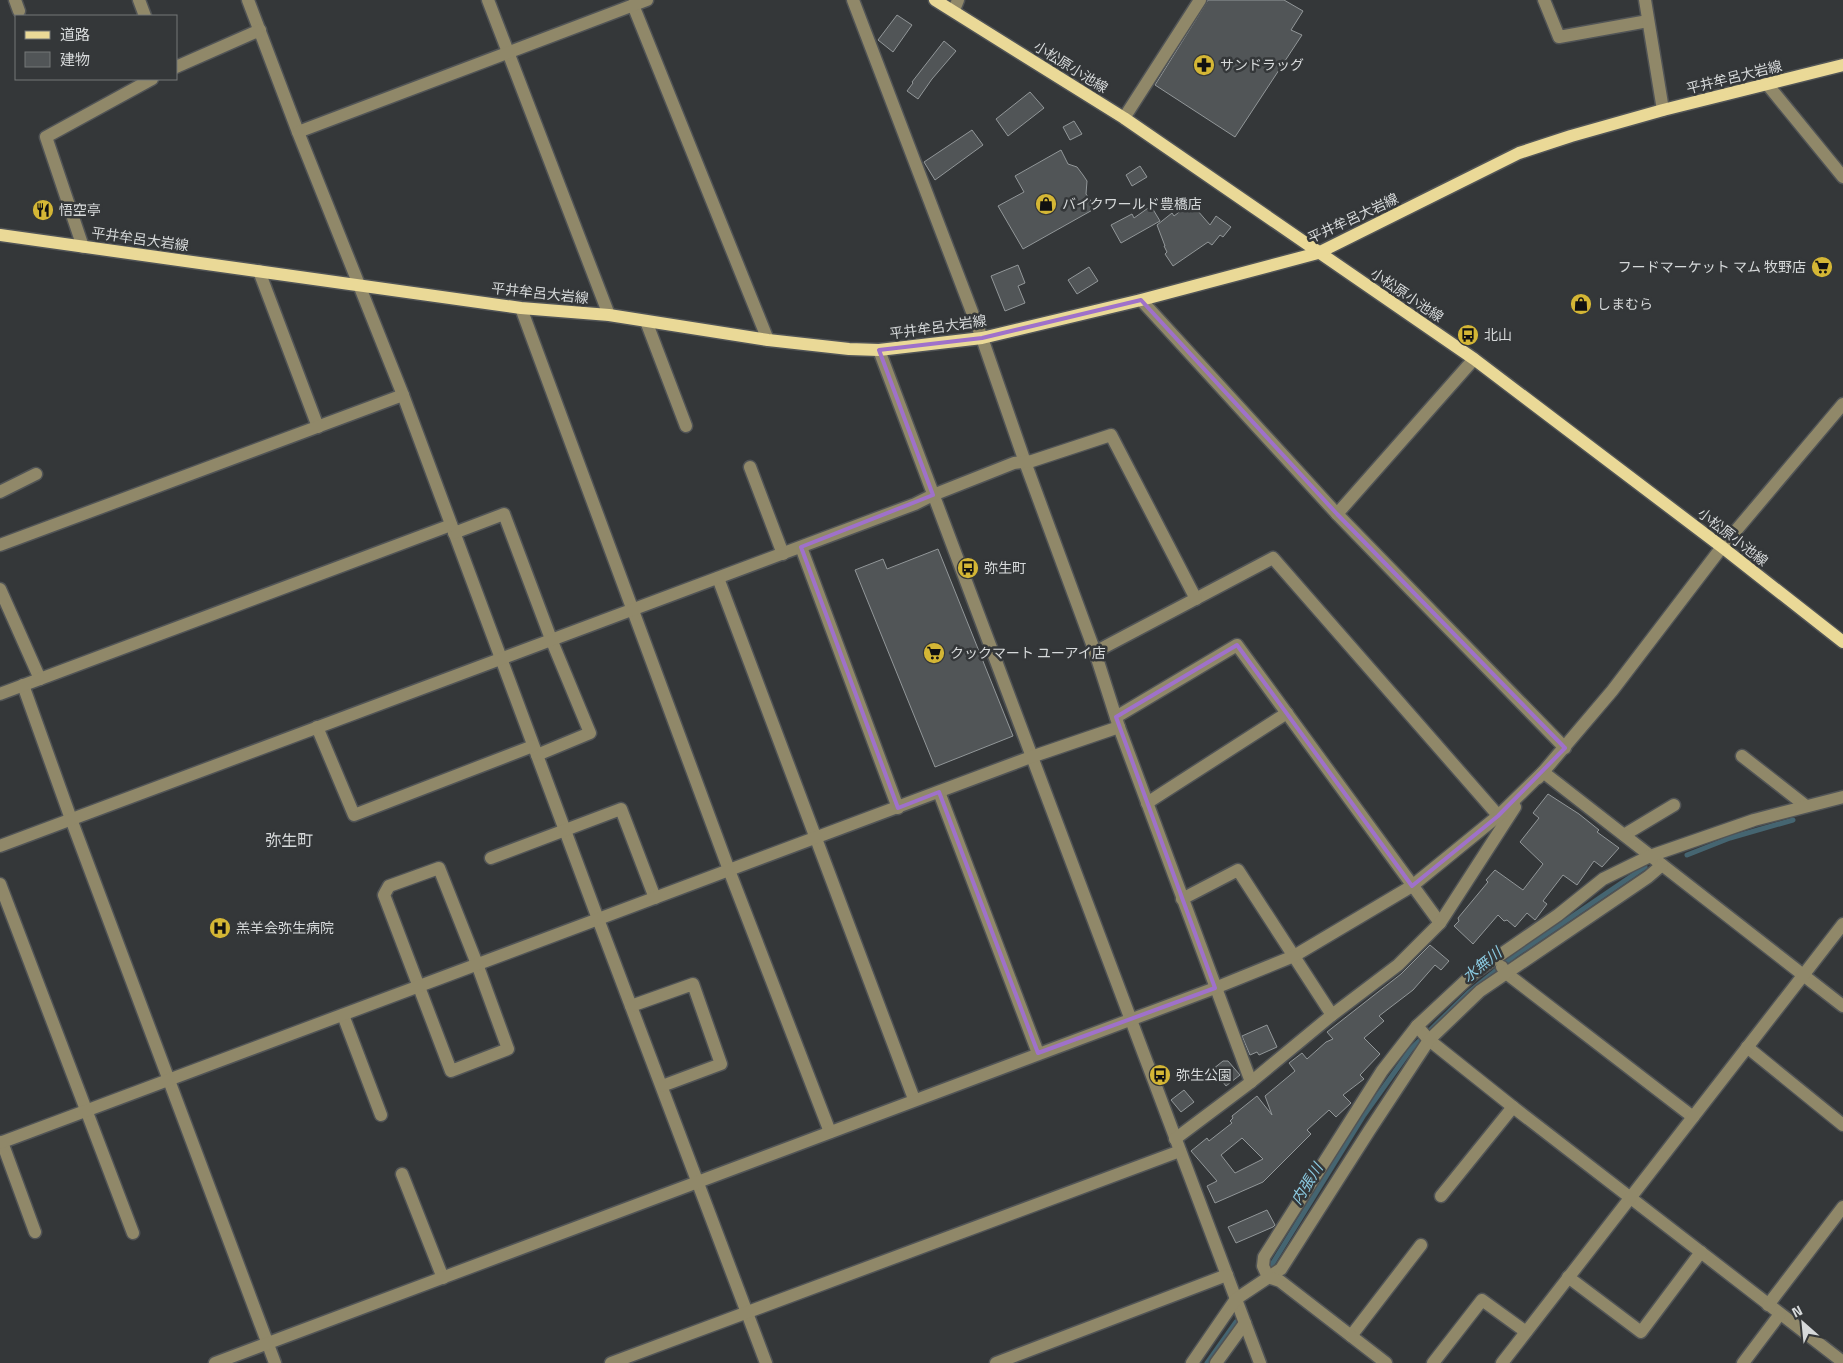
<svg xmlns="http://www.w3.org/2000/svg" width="1843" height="1363" font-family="'Titillium Web','Noto Sans JP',sans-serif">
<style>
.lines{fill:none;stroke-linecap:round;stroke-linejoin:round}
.stream{stroke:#456571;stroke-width:5}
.building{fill:#515557;stroke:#929799;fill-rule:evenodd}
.minor-casing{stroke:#515456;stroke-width:15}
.major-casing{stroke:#515456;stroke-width:15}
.minor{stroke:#908869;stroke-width:12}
.major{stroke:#ead997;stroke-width:12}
.marked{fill:none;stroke:#9f71ca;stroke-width:4;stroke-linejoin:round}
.labels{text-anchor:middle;stroke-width:5;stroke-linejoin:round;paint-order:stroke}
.poi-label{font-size:14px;fill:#d6d9da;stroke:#343739;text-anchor:start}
.street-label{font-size:14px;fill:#d6d9da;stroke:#343739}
.water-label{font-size:15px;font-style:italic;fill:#8bcae1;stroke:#343739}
.quarter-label{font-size:16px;fill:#d6d9da;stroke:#343739}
</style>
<rect width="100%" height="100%" fill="#343739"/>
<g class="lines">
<g class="stream">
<path d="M 1687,855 L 1730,838 L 1793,820"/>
<path d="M 1271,1266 L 1364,1115 L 1411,1049 L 1468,993 L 1514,956 L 1645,867"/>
<path d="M 1207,1363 L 1236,1322"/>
</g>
</g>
<g class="building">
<path d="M 1208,0 L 1284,0 L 1303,11 L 1291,30 L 1302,35 L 1235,137 L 1155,85 Z"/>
<path d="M 897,15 L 912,25 L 893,52 L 878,40 Z"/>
<path d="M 944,41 L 956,51 L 932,79 L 918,99 L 907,91 L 913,83 L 912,82 Z"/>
<path d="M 1030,92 L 1044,108 L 1008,136 L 996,119 Z"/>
<path d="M 1074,121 L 1082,134 L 1070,140 L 1063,127 Z"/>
<path d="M 972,130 L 983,145 L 935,180 L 924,162 Z"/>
<path d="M 1061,150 L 1068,164 L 1077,167 L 1083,175 L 1087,181 L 1086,194 L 1096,208 L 1023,249 L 998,206 L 1024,192 L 1015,176 Z"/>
<path d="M 1140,166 L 1147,177 L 1132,186 L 1126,175 Z"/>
<path d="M 1191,203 L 1210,225 L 1216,216 L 1231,227 L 1223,237 L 1220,235 L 1212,245 L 1208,242 L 1173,266 L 1165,254 L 1167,252 L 1164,246 L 1165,246 L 1157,225 L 1172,213 L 1174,216 Z"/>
<path d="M 1151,206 L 1160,221 L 1121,243 L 1111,225 L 1132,214 L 1134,218 Z"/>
<path d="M 1018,265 L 1025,283 L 1018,286 L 1025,303 L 1005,311 L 991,276 Z"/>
<path d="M 1089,267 L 1098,281 L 1077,294 L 1068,280 Z"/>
<path d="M 938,549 L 1013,736 L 935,767 L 855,570 L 883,559 L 887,569 Z"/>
<path d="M 1548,794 L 1579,814 L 1599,830 L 1597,832 L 1619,848 L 1602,867 L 1594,861 L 1577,885 L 1563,875 L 1543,901 L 1547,904 L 1535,920 L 1527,913 L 1515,927 L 1507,920 L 1504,921 L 1498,915 L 1473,944 L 1454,926 L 1459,921 L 1458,918 L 1488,882 L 1486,880 L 1495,870 L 1523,890 L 1543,864 L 1520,842 L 1539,818 L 1533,813 Z"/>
<path d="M 1430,945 L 1449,961 L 1441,970 L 1435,965 L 1413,990 L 1379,1016 L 1384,1021 L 1364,1038 L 1380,1054 L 1360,1075 L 1364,1079 L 1343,1095 L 1351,1103 L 1336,1117 L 1329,1110 L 1307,1130 L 1311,1134 L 1263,1182 L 1215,1203 L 1207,1186 L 1217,1181 L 1191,1151 L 1207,1138 L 1209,1141 L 1232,1123 L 1230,1121 L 1233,1118 L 1232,1116 L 1257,1096 L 1272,1115 L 1265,1096 L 1295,1071 L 1289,1063 L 1302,1053 L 1307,1059 L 1326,1042 L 1333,1039 L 1327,1032 L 1401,974 ZM 1242,1138 L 1263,1159 L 1235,1173 L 1221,1155 Z"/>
<path d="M 1267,1025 L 1277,1047 L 1259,1055 L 1257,1052 L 1250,1055 L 1242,1036 Z"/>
<path d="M 1223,1061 L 1228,1061 L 1240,1075 L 1226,1086 L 1213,1069 Z"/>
<path d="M 1184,1090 L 1194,1102 L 1181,1112 L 1171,1100 Z"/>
<path d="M 1267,1210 L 1275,1225 L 1273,1227 L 1236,1243 L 1228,1227 Z"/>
</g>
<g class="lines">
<g class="minor-casing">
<g id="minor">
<path d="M 15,0 L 19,11"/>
<path d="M 139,0 L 145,16"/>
<path d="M 248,0 L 298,132 L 403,395 L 598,919 L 766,1363"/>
<path d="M 488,0 L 609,315"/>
<path d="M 853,0 L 982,338 L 1025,462 L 1095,652 L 1119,727 L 1251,1082"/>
<path d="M 1544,0 L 1559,37 L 1648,21"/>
<path d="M 1645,0 L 1663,110"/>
<path d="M 633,5 L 768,340"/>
<path d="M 954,10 L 958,0"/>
<path d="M 176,67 L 260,30"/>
<path d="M 1767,84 L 1843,177"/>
<path d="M 1124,118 L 1200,0"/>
<path d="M 298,132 L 647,0"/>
<path d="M 83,247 L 46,137 L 152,79"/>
<path d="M 259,271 L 318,427"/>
<path d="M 1141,300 L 1337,514 L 1565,748"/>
<path d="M 521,308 L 729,870 L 830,1132"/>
<path d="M 646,321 L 686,426"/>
<path d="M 879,350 L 1260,1363"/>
<path d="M 750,467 L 783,554"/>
<path d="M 0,492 L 36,474"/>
<path d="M 1337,514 L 1474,359"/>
<path d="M 454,533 L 504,514 L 551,639 L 590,733 L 537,755"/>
<path d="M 0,545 L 403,395"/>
<path d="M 801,547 L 898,808"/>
<path d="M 718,578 L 914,1099"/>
<path d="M 0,589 L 40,679"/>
<path d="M 1095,652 L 1273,558 L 1503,821"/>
<path d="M 23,685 L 71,819 L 275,1363"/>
<path d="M 0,694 L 451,525"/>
<path d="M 1116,717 L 1237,645 L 1440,923"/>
<path d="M 317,727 L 354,815 L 533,746"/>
<path d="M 1742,756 L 1806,806"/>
<path d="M 1538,778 L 1612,691 L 1722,547 L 1843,404"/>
<path d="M 939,792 L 1038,1053"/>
<path d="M 1147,803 L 1287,713"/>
<path d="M 1624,835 L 1674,805"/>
<path d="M 0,846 L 915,504 L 933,495 L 1014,463 L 1032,461 L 1111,435 L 1196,599"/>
<path d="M 491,858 L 621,809 L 655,898"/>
<path d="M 439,868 L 477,964 L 508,1049 L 451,1071 L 384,895 L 389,886 Z"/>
<path d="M 0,884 L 133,1233"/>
<path d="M 1182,899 L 1238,870 L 1332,1015"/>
<path d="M 1502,967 L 1506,973 L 1693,1117"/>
<path d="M 631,1006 L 693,984 L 721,1064 L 662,1086"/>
<path d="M 343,1015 L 381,1115"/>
<path d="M 1417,1026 L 1429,1040 L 1513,1107 L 1843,1362"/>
<path d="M 1747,1047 L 1843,1125"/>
<path d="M 1175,1139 L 1251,1082 L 1332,1015 L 1398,965 L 1440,923 L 1515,807"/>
<path d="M 2,1142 L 35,1232"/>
<path d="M 0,1143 L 1031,757 L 1119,727"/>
<path d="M 402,1174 L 443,1278"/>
<path d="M 1441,1196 L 1513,1107"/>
<path d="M 1568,1277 L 1641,1332 L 1701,1252"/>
<path d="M 1768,1305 L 1843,1207"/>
<path d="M 1351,1336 L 1421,1245"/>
<path d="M 215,1363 L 1215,988 L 1294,956 L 1412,886 L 1498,816 L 1543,772 L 1843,1006"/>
<path d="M 611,1363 L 1180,1151"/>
<path d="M 996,1363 L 1227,1275"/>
<path d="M 1192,1363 L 1236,1299 L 1281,1269 L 1369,1131 L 1429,1040 L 1480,991 L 1648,877 L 1662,865"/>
<path d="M 1216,1363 L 1245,1323"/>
<path d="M 1386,1363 L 1280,1281 L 1268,1277 L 1263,1266 L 1264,1257 L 1382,1071 L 1417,1026 L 1474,973 L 1558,915 L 1603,879 L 1650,856 L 1754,820 L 1843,797"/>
<path d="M 1433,1363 L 1482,1300 L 1526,1332"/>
<path d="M 1502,1363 L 1843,924"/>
<path d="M 1743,1363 L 1780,1314"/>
</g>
</g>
<g class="major-casing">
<g id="major">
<path d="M 935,0 L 1124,118 L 1474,359 L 1722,547 L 1843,642"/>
<path d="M 0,235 L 521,308 L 609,315 L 768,340 L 849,349 L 879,350 L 982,338 L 1141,300 L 1318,253 L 1519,153 L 1571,136 L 1663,110 L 1843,65"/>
</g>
</g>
<use href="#minor" class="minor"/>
<use href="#major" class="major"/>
</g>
<path class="marked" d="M 1141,300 L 1337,514 L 1565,748 L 1498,816 L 1412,886 L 1237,645 L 1116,717 L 1215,988 L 1038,1053 L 939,792 L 898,808 L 801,547 L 933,495 L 879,350 L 982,338 Z"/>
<defs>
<g id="pharmacy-disc" transform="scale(1.125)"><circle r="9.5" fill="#d4b635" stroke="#343739"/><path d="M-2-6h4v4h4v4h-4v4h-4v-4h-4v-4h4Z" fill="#111"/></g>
<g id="shop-disc" transform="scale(1.125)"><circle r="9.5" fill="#d4b635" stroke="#343739"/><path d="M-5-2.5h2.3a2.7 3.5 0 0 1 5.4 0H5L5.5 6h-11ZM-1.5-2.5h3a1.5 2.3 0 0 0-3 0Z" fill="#111"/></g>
<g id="restaurant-disc" transform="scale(1.125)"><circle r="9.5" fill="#d4b635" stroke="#343739"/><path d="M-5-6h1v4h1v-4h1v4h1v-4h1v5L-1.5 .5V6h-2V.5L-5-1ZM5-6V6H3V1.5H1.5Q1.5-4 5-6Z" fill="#111"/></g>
<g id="supermarket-disc" transform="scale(1.125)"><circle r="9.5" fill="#d4b635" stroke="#343739"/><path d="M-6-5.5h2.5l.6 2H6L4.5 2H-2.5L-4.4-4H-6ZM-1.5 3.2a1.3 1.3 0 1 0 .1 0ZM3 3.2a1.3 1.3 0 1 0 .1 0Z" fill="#111"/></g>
<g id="bus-disc" transform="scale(1.125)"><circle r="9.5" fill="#d4b635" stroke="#343739"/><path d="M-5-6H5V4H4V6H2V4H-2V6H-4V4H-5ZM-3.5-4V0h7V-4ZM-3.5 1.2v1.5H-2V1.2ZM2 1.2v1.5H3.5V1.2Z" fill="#111"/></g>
<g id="hospital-disc" transform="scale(1.125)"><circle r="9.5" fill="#d4b635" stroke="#343739"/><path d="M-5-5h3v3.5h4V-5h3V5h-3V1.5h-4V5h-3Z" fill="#111"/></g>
</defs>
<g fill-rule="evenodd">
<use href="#pharmacy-disc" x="1204" y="65"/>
<use href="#shop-disc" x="1046" y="204"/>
<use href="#restaurant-disc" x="43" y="210"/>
<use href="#supermarket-disc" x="1822" y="267"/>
<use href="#shop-disc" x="1581" y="304"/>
<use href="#bus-disc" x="1468" y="335"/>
<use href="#bus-disc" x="968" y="568"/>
<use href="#supermarket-disc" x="934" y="653"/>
<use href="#hospital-disc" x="220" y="928"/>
<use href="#bus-disc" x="1160" y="1075"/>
</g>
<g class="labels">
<g class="poi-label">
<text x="1220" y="70">サンドラッグ</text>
<text x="1062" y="209">バイクワールド豊橋店</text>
<text x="59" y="215">悟空亭</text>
<text x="1806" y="272" text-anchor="end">フードマーケット マム 牧野店</text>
<text x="1597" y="309">しまむら</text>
<text x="1484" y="340">北山</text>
<text x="984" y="573">弥生町</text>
<text x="950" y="658">クックマート ユーアイ店</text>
<text x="236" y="933">羔羊会弥生病院</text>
<text x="1176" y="1080">弥生公園</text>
</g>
<g class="street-label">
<text transform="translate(1071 67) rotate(32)" y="5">小松原小池線</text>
<text transform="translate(1734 77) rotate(-14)" y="5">平井牟呂大岩線</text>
<text transform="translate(1353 218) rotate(-25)" y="5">平井牟呂大岩線</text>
<text transform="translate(140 239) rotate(8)" y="5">平井牟呂大岩線</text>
<text transform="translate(540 293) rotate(6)" y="5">平井牟呂大岩線</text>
<text transform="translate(1407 295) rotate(34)" y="5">小松原小池線</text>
<text transform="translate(938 327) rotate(-8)" y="5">平井牟呂大岩線</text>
<text transform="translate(1733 537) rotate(38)" y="5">小松原小池線</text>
</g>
<g class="water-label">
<text transform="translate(1482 965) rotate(-39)" y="5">水無川</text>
<text transform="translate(1307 1184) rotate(-58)" y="5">内張川</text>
</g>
<g class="quarter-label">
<text x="289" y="846">弥生町</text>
</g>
</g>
<rect x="15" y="15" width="162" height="65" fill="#343739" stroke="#757879"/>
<rect x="25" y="31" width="25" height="8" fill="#ead997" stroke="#757879"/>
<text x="60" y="40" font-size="15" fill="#d6d9da">道路</text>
<rect x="25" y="52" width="25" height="15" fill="#515557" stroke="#757879"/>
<text x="60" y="65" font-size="15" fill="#d6d9da">建物</text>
<g transform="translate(1803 1323) rotate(333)" stroke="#343739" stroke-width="4" paint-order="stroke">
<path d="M0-4L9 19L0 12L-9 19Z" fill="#d6d9da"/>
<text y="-8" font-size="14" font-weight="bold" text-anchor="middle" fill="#d6d9da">N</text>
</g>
</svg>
